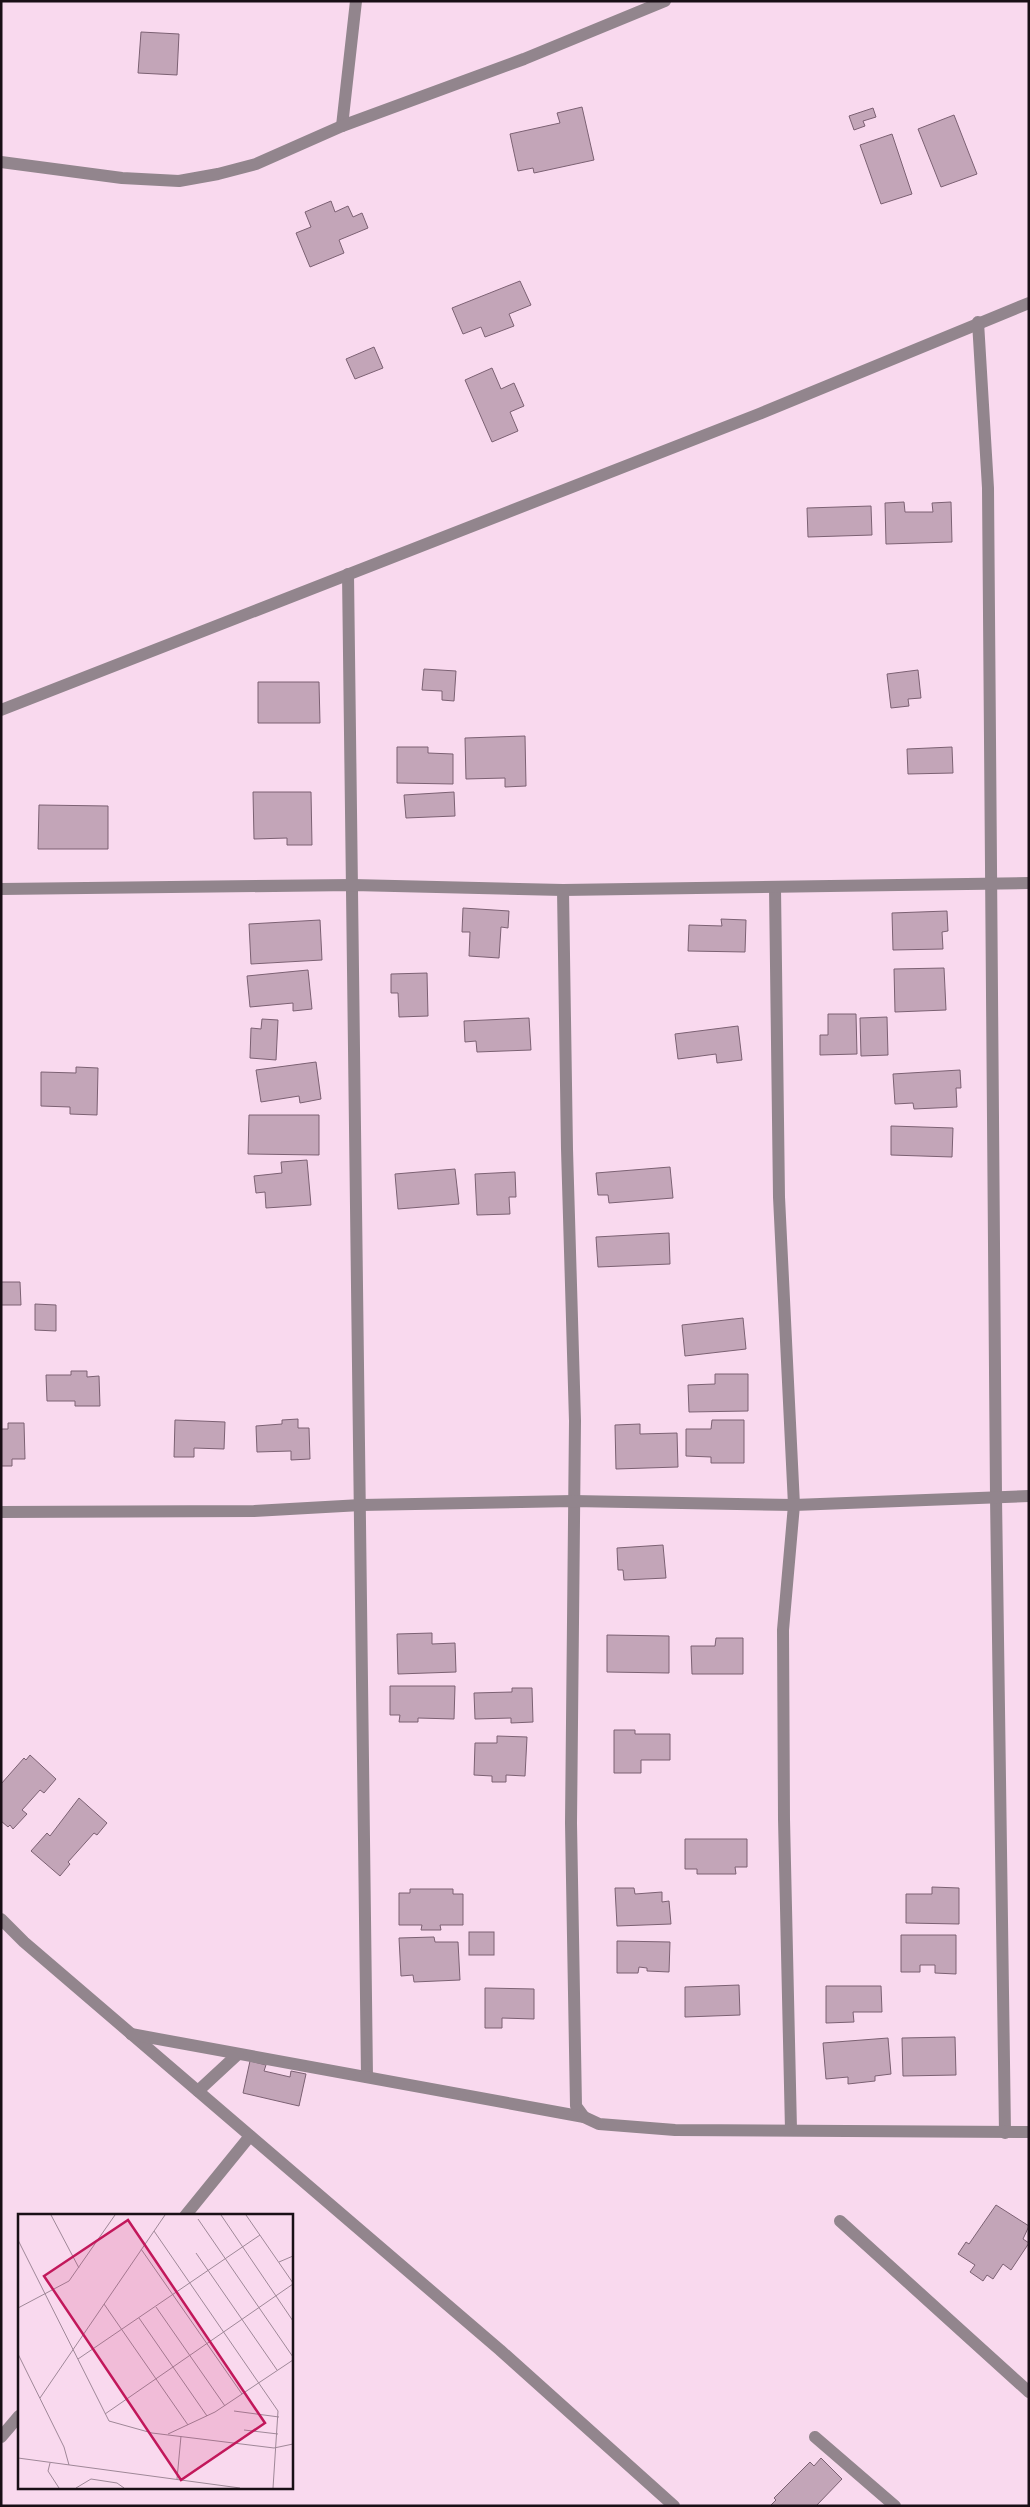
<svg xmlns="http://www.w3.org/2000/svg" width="1030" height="2507" font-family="'Asap Condensed',sans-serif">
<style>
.building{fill:#c3a5b8;stroke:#7c6173}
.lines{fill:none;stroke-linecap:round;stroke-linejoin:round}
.street{stroke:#92858d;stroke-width:12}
.inset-road{fill:none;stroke:#9f8898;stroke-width:1}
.view{fill:#c2185b;fill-opacity:0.15;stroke:#c2185b;stroke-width:2.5}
.inset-edge{fill:none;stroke:#190f16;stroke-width:2.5}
</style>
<rect width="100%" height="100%" fill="#f9d9ee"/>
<g class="building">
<path d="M 141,32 L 179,34 L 177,75 L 138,73 Z"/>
<path d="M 582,107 L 594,160 L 534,173 L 533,168 L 518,171 L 510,134 L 560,123 L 557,113 Z"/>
<path d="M 873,108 L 876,117 L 863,121 L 865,126 L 854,130 L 849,116 Z"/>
<path d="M 954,115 L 977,174 L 941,187 L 918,129 Z"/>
<path d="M 892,134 L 912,194 L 881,204 L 860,145 Z"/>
<path d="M 331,201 L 335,212 L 348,206 L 353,217 L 362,213 L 368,228 L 339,240 L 344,253 L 310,267 L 296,233 L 311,227 L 305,212 Z"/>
<path d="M 520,281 L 531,305 L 509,314 L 514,326 L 485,337 L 481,327 L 463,334 L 452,308 Z"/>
<path d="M 374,347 L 383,368 L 355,379 L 346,359 Z"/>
<path d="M 492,368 L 501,389 L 514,383 L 524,406 L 510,412 L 518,431 L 492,442 L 465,380 Z"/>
<path d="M 904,502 L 905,512 L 933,512 L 932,503 L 951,502 L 952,542 L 886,544 L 885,503 Z"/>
<path d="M 871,506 L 872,535 L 808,537 L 807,508 Z"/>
<path d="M 424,669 L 456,671 L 454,701 L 442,700 L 442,691 L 422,690 Z"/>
<path d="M 918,670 L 921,698 L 908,699 L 909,706 L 891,708 L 887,674 Z"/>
<path d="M 258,682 L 319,682 L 320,723 L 258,723 Z"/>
<path d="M 525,736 L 526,786 L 505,787 L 505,778 L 466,779 L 465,738 Z"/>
<path d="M 397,747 L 428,747 L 428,753 L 453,754 L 453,784 L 397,783 Z"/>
<path d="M 952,747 L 953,773 L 908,774 L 907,749 Z"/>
<path d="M 253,792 L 311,792 L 312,845 L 287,845 L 287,838 L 254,839 Z"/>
<path d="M 454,792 L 455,816 L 406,818 L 404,795 Z"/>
<path d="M 39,805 L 108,806 L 108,849 L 38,849 Z"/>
<path d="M 463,908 L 509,911 L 508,928 L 501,927 L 499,958 L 469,956 L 470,932 L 462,932 Z"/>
<path d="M 947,911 L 948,931 L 942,932 L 943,949 L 893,950 L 892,913 Z"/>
<path d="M 721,919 L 746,920 L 745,952 L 688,951 L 689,925 L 722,926 Z"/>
<path d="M 320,920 L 322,960 L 251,964 L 249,924 Z"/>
<path d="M 944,968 L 946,1010 L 895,1012 L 894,969 Z"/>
<path d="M 308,970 L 312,1009 L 293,1011 L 293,1003 L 250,1007 L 247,976 Z"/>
<path d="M 427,973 L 428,1016 L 399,1017 L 398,993 L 391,993 L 391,974 Z"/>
<path d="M 828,1014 L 856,1014 L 857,1054 L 820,1055 L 820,1035 L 828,1035 Z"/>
<path d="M 887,1017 L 888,1055 L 861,1056 L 860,1018 Z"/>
<path d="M 529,1018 L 531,1050 L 477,1052 L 476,1041 L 465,1042 L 464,1021 Z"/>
<path d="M 262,1019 L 278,1020 L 276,1060 L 250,1058 L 251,1028 L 261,1029 Z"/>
<path d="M 738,1026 L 742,1060 L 717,1063 L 716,1054 L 678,1059 L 675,1034 Z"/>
<path d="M 316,1062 L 321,1099 L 300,1103 L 299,1096 L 261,1102 L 256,1070 Z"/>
<path d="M 76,1067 L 98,1068 L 97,1115 L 70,1114 L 70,1107 L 41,1106 L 41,1072 L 76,1073 Z"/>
<path d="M 960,1070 L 961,1088 L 956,1088 L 957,1107 L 914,1109 L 913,1103 L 895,1104 L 893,1074 Z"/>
<path d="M 249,1115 L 319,1115 L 319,1155 L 248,1154 Z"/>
<path d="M 891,1126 L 953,1128 L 952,1157 L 891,1155 Z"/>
<path d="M 307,1160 L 311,1205 L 266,1208 L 265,1192 L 256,1193 L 254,1176 L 282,1173 L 281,1162 Z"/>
<path d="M 670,1167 L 673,1198 L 609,1203 L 608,1195 L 598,1195 L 596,1173 Z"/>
<path d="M 455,1169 L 459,1204 L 398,1209 L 395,1174 Z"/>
<path d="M 515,1172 L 516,1197 L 509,1197 L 510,1214 L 477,1215 L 475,1174 Z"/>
<path d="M 669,1233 L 670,1264 L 598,1267 L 596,1237 Z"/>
<path d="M 1,1282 L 20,1282 L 21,1305 L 1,1305 Z"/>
<path d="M 35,1304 L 56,1305 L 56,1331 L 35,1330 Z"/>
<path d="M 743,1318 L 746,1349 L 685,1356 L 682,1325 Z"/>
<path d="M 71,1371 L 87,1371 L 87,1377 L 99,1376 L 100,1406 L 75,1406 L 75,1401 L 47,1401 L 46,1375 L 71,1375 Z"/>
<path d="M 715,1374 L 748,1374 L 748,1411 L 689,1412 L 688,1385 L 715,1384 Z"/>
<path d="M 298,1419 L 298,1428 L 309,1428 L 310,1459 L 291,1460 L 291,1451 L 257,1452 L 256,1426 L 282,1424 L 282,1420 Z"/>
<path d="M 175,1420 L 225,1422 L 224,1449 L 194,1448 L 194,1457 L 174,1457 Z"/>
<path d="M 712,1420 L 744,1420 L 744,1463 L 711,1463 L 711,1457 L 686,1456 L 686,1429 L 711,1429 Z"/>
<path d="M 8,1423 L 24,1423 L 25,1459 L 12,1459 L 12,1466 L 1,1466 L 1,1429 L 8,1429 Z"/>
<path d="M 640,1424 L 640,1434 L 677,1433 L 678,1467 L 616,1469 L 615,1425 Z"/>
<path d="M 663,1545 L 666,1578 L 624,1580 L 623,1570 L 618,1570 L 617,1548 Z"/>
<path d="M 432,1633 L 432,1644 L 455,1643 L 456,1672 L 398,1674 L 397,1634 Z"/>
<path d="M 607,1635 L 669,1636 L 669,1673 L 607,1672 Z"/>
<path d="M 716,1638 L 743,1638 L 743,1674 L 692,1674 L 691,1646 L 715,1646 Z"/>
<path d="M 390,1686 L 455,1686 L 454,1719 L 418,1718 L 418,1722 L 399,1722 L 400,1715 L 390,1715 Z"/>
<path d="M 512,1688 L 532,1688 L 533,1722 L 511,1723 L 511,1718 L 475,1719 L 474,1693 L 512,1692 Z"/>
<path d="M 614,1730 L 635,1730 L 635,1734 L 670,1734 L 670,1760 L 641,1760 L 641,1773 L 614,1773 Z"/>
<path d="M 497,1736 L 527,1737 L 525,1776 L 506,1775 L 506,1782 L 492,1782 L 492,1776 L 474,1775 L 475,1743 L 497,1743 Z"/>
<path d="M 30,1755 L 56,1779 L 44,1793 L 40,1790 L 22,1810 L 27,1814 L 13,1829 L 10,1825 L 8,1827 L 1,1821 L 1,1784 L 24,1758 L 26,1760 Z"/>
<path d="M 79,1798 L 107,1823 L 97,1835 L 94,1833 L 68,1862 L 70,1864 L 60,1876 L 31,1851 L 47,1833 L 50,1836 Z"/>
<path d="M 685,1839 L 747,1839 L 747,1867 L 735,1867 L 736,1874 L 697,1874 L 697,1869 L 685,1869 Z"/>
<path d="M 932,1887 L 959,1888 L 959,1924 L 906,1923 L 906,1894 L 932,1894 Z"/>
<path d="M 615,1888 L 634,1888 L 635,1894 L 662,1892 L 662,1902 L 669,1901 L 671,1924 L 617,1926 Z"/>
<path d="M 410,1889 L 453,1889 L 453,1894 L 463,1894 L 463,1925 L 440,1925 L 441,1930 L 421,1930 L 422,1925 L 399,1925 L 399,1893 L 410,1893 Z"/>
<rect x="469" y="1932" width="25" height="23"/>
<path d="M 901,1935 L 956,1935 L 956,1974 L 935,1973 L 935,1965 L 920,1965 L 920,1972 L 901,1972 Z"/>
<path d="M 434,1937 L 435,1942 L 458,1942 L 460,1980 L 414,1982 L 413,1975 L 401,1976 L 399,1938 Z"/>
<path d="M 617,1941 L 670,1942 L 669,1972 L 647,1971 L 647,1968 L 639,1967 L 638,1973 L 617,1973 Z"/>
<path d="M 739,1985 L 740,2015 L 685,2017 L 685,1987 Z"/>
<path d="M 826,1986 L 881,1986 L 882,2012 L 853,2012 L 854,2022 L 826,2023 Z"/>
<path d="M 485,1988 L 534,1989 L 534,2019 L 502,2018 L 502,2028 L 485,2028 Z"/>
<path d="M 955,2037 L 956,2075 L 903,2076 L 902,2038 Z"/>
<path d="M 888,2038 L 891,2074 L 875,2076 L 875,2081 L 848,2084 L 848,2077 L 826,2079 L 823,2043 Z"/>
<path d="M 250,2061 L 266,2065 L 264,2071 L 290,2077 L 291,2071 L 306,2074 L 299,2106 L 243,2093 Z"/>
<path d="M 996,2205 L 1029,2226 L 1023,2239 L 1029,2243 L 1011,2270 L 1003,2264 L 993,2279 L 987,2275 L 983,2281 L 970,2272 L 975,2265 L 958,2254 L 966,2242 L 969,2244 Z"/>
<path d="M 821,2458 L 842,2479 L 816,2506 L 770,2506 L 776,2500 L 774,2498 L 810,2462 L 814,2466 Z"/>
</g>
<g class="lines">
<g class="street">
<path d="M 342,126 L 356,1"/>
<path d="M 1,162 L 122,178 L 179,181 L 218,174 L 256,164 L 342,126 L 524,59 L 665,1"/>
<path d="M 978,322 L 988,488 L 996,1497 L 1005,2133"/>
<path d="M 348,574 L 367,2077"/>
<path d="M 1,710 L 759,414 L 1029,303"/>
<path d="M 775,888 L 779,1197 L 794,1505 L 783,1630 L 784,1819 L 791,2130"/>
<path d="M 1,889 L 353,885 L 563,890 L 1029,883"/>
<path d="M 563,890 L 567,1149 L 575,1421 L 571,1823 L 576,2106 L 584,2117"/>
<path d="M 1,1512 L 254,1511 L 361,1505 L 573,1501 L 794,1505 L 1029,1496"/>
<path d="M 1,1919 L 24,1942 L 500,2350 L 674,2506"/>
<path d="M 131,2034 L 584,2117 L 599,2124 L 675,2130 L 1029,2132"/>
<path d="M 198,2091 L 238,2054"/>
<path d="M 185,2216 L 250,2136"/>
<path d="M 840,2221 L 1029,2392"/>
<path d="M 1,2437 L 19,2416"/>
<path d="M 815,2437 L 895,2506"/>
</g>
</g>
<g transform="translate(18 2214)">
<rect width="275" height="275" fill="#f9d9ee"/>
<path class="inset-road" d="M 33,1 L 61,54M 203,1 L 275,107M 228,1 L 275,69M 180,5 L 275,143M 136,17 L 260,197 L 255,274M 0,26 L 91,207 L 134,219 L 256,234 L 275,230M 123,35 L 224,180M 178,39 L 259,156M 261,48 L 275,42M 86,90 L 170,211M 138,93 L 207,192M 0,94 L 51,67 L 97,1M 121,104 L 189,202M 0,140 L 46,233 L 51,251M 60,145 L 242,21M 22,184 L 147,1M 216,197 L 261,203M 87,200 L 275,70M 226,216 L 260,220M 150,220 L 197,198 L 275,146M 0,244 L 222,274M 32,249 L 30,257 L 41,274M 159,265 L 163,222M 58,274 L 73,265 L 99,269 L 106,274"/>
<path class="view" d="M 110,6 L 247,209 L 163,266 L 26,62 Z"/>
<rect width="275" height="275" class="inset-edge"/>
</g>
<rect width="1030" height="2507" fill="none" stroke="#190f16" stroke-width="5"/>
</svg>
